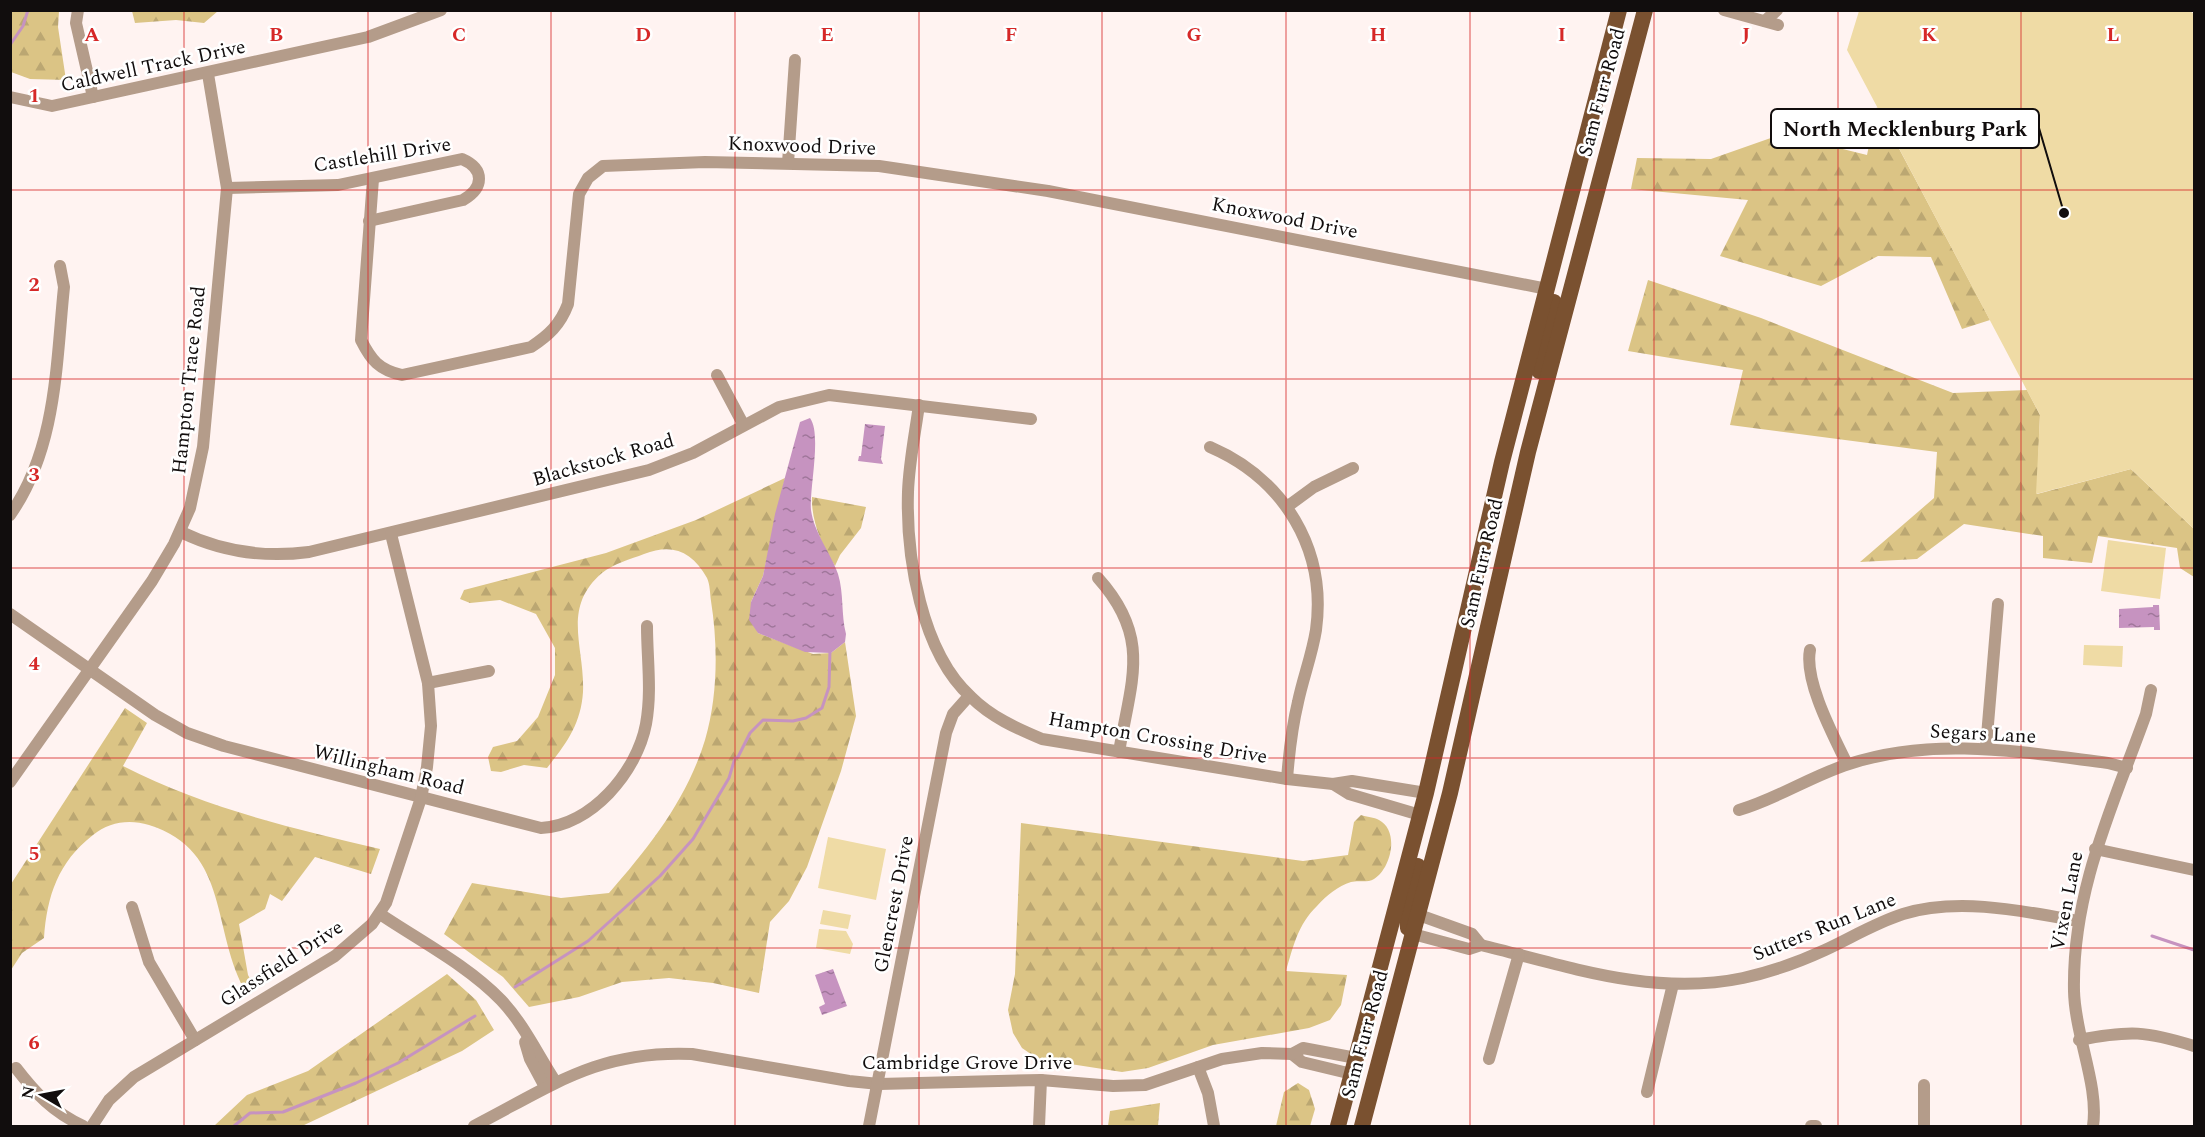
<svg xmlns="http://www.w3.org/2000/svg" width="2205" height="1137" font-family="Spectral,serif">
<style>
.forest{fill:url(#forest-firs)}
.park{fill:#efdba5}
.water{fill:url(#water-ripples)}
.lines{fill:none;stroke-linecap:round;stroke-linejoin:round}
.stream{stroke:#c693c0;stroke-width:3}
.minor{stroke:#b49c8a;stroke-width:12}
.primary{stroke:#7a5130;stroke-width:16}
.grid{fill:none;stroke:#d62828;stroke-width:1.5;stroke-opacity:0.55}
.labels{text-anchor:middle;stroke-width:5;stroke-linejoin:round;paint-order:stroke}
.street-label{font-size:20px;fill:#110d0d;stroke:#fff}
.grid-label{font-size:20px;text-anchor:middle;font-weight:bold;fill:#d62828;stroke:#fff;stroke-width:5;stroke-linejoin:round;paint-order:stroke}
.leader{fill:none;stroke:#110d0d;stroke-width:2}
.callout-dot{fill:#110d0d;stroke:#fff;stroke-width:2}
.callout{fill:#fff;stroke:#110d0d;stroke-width:2}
.callout-label{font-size:21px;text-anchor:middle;font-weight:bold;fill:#110d0d}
</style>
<defs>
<pattern id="forest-firs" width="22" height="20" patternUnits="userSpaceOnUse" patternTransform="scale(1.5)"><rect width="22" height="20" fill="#dbc485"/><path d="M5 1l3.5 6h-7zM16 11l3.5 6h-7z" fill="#bba772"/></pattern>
<pattern id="water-ripples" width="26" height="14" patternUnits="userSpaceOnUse" patternTransform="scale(1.5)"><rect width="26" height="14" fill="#c693c0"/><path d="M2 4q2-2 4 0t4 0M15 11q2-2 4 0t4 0" fill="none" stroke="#9f769a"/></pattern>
</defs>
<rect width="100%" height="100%" fill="#fff3f1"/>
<g class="forest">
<path d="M 10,11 L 59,11 L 58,27 L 66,80 L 30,79 L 11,72 Z"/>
<path d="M 132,11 L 132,10 L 218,11 L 204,23 L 176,20 L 135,23 Z"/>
<path d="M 1877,107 L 1990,320 L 1962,329 L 1931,257 L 1878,256 L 1821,286 L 1720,256 L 1748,200 L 1631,189 L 1637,158 L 1711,159 L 1782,134 L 1867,155 Z"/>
<path d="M 1648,280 L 1761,318 L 1953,393 L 2027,390 L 2040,415 L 2037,494 L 2131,469 L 2194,529 L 2194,577 L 2180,568 L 2177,548 L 2098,536 L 2092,563 L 2043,558 L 2043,536 L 1964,524 L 1917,559 L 1860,562 L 1934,498 L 1937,452 L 1730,425 L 1743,370 L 1628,351 Z"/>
<path d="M 785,478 L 763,576 L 751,602 L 758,633 L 813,654 L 831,653 L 845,642 L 856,716 L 841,771 L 807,867 L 789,901 L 770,922 L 759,993 L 713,983 L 669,978 L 622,982 L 579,997 L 529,1007 L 503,977 L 444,934 L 472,883 L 561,898 L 609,893 C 650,846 687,799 705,740 C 718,696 718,645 711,601 C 710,594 710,584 707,578 C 692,551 672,543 644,554 C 631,559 613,564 602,573 C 561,608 585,647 583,692 C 581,724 566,744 547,768 L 524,765 L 501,772 L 491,771 L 488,757 L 493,747 L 517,741 L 538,717 L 555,675 L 555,648 L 536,614 L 500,600 L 470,603 L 460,599 L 464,590 L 606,553 L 696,520 Z"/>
<path d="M 812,497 L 866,507 L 861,528 L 840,555 L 835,566 C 822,547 811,520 812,497 Z"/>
<path d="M 125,708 L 147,723 L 123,766 C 205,808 291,828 380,849 L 371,874 L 315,857 L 282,901 L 270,894 L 265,909 L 239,924 L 248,975 L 255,988 L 247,994 C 210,932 232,851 149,825 C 129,819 109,822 93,835 C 58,862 47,896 44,938 L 22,953 L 11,970 L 11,884 Z"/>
<path d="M 1361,815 C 1367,817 1374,817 1379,820 C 1400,831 1391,869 1374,879 C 1368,883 1358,880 1351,882 C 1338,886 1326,896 1317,906 C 1298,924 1293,947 1286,971 L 1347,975 L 1341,1005 L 1330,1020 L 1309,1028 L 1213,1045 L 1148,1068 L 1122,1072 L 1038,1059 L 1022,1048 L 1013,1033 L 1008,1010 L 1015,974 L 1021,823 L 1303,861 L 1348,855 L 1354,822 Z"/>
<path d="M 447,974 L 476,1000 L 494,1030 L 462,1051 L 302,1126 L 214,1126 L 247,1095 L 308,1071 Z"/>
<path d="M 1298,1083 L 1309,1090 L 1315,1109 L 1310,1126 L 1276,1126 L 1284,1092 Z"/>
<path d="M 1160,1103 L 1158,1126 L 1108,1126 L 1110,1111 Z"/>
</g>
<g class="park">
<path d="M 2190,11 L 2194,14 L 2194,529 L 2131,469 L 2036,494 L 2040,415 L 1847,50 L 1859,11 Z"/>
<path d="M 2108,540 L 2166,548 L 2160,599 L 2101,591 Z"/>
<path d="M 2084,645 L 2123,646 L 2122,667 L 2083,665 Z"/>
<path d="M 828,837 L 886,849 L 876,900 L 818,888 Z"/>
<path d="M 823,910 L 851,915 L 848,929 L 820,924 Z"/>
<path d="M 819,929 L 846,931 L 853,944 L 850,954 L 816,948 Z"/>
</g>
<g class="water">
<path d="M 810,418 C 822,434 809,490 811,510 C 814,533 831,553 838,574 C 844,593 841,615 846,634 L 845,642 L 831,653 L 805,652 L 758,633 L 749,620 L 751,602 L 763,576 L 775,514 L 800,422 Z"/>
<path d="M 865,424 L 885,426 L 881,459 L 883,464 L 858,461 L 859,456 L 861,456 Z"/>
<path d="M 2153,605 L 2159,605 L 2160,630 L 2154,630 L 2154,627 L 2119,628 L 2119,609 L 2153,607 Z"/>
<path d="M 833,969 L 847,1006 L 822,1015 L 819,1007 L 825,1004 L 815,975 Z"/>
</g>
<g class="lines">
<g class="stream">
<path d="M 10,45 L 23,26 L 28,10"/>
<path d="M 2152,936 L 2194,950"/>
<path d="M 515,987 L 588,941 L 660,876 L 693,839 L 729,778 L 735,758 L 738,757 L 750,733 L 763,720 L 793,721 L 806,718 L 822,708 L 829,687 L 830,650"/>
<path d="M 234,1126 L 250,1113 L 283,1112 L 356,1083 L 398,1063 L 475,1016"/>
</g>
<g class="minor">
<path d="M 78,10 L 76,23 L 93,97"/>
<path d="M 1724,10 L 1778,25"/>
<path d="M 1765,21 L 1777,10"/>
<path d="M 10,97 L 52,106 L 368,37 L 441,10"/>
<path d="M 788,163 L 795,60"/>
<path d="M 373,179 L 361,340 C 371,360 379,370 402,375 L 531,347 C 549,335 560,325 568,304 L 579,194 L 588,178 L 603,166 L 705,162 L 879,166 L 1048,191 L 1547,289"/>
<path d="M 227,188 L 338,185 L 462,159 C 485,169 484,188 463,200 L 369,221"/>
<path d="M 717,375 L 743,424"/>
<path d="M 919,405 C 915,434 909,463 908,492 C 906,556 921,652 971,697 C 991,717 1016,728 1042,739 L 1287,779 L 1333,784 L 1352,781 L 1426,793"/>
<path d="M 1210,447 C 1284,479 1327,549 1316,630 C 1312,655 1303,678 1298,702 C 1292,727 1289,753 1287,779"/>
<path d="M 1288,506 L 1314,487 L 1353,468"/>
<path d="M 10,515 C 57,448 56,364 64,287 L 60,266"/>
<path d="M 181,532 C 222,552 263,558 309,552 L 649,470 L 693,453 L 779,407 L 829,395 L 1031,419"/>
<path d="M 1098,578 C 1152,638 1131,680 1119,752"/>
<path d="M 10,614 L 155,715 L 187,733 L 224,746 L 541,828 C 591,826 637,772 646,724 C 652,691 647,659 647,626"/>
<path d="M 1810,650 C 1804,681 1833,735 1847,764"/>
<path d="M 428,683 L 489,671"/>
<path d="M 1986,748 L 1998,604"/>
<path d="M 10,782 L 152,581 L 174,544 L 190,508 L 203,447 L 227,188 L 208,74"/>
<path d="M 1333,784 L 1349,794 L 1420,815"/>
<path d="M 1739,810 C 1777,799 1811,776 1849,764 C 1934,736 2021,752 2108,763 L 2127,768"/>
<path d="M 2095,849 L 2194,870"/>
<path d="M 132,907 L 149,962 L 195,1040"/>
<path d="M 380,914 C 420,941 467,965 501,1000 C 523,1023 538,1055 555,1081"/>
<path d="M 1419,915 L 1472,934 L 1481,945"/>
<path d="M 1413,934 L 1469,949 L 1481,945 C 1567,966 1653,997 1743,978 C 1771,972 1799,962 1825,950 C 1851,938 1875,923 1903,914 C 1958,897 2023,911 2078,921"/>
<path d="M 2079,1040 C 2130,1030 2146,1031 2194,1046"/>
<path d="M 525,1042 L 530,1059 L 545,1087"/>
<path d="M 1292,1054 L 1302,1062 L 1352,1074"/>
<path d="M 1489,1059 L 1519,954"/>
<path d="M 1198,1067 L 1208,1093 L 1214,1126"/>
<path d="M 16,1068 C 36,1094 53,1112 83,1126"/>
<path d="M 1647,1092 L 1673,984"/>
<path d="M 92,1126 L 109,1100 L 134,1077 L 335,956 L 372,924 L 386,903 L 421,798 L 427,767 L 431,726 L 428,683 L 391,534"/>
<path d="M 474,1126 C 552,1086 598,1050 692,1054 L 849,1081 L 879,1084 L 1041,1080 L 1113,1086 L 1145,1085 L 1222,1059 L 1262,1053 L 1292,1054 L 1303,1048 L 1356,1058"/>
<path d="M 869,1126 L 946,733 L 953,714 L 969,696"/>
<path d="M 1039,1126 L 1041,1080"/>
<path d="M 1811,1126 L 1816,1126"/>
<path d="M 1924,1126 L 1924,1085"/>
<path d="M 2093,1126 C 2099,1085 2075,1036 2074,991 C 2072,890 2113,806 2146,714 L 2151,690"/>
</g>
<g class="primary">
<path d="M 1539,371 L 1554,302"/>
<path d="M 1408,928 L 1407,916 L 1418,866"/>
<path d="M 1338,1126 L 1426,793 L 1502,462 L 1619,10"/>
<path d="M 1362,1126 L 1450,793 L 1528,452 L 1645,10"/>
</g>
</g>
<path class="grid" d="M 184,10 L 184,1126M 368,10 L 368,1126M 551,10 L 551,1126M 735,10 L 735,1126M 919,10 L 919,1126M 1102,10 L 1102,1126M 1286,10 L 1286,1126M 1470,10 L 1470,1126M 1654,10 L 1654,1126M 1838,10 L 1838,1126M 2021,10 L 2021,1126M 10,190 L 2194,190M 10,379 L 2194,379M 10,568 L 2194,568M 10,758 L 2194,758M 10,948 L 2194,948"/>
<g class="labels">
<g class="street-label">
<text transform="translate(153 65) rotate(-12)" y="7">Caldwell Track Drive</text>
<text transform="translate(1601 92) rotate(-75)" y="7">Sam Furr Road</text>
<text transform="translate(802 145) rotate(2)" y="7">Knoxwood Drive</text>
<text transform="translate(382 154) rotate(-9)" y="7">Castlehill Drive</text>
<text transform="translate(1285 217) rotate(11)" y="7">Knoxwood Drive</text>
<text transform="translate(188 380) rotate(-84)" y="7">Hampton Trace Road</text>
<text transform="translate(603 459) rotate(-16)" y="7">Blackstock Road</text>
<text transform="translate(1481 563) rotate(-77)" y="7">Sam Furr Road</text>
<text transform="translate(1983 733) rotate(3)" y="7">Segars Lane</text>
<text transform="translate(1158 737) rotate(10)" y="7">Hampton Crossing Drive</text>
<text transform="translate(389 769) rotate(14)" y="7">Willingham Road</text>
<text transform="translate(2066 901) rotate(-79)" y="7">Vixen Lane</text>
<text transform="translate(893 904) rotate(-79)" y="7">Glencrest Drive</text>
<text transform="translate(1824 926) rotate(-22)" y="7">Sutters Run Lane</text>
<text transform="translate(281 963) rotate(-33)" y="7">Glassfield Drive</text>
<text transform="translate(1364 1034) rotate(-75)" y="7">Sam Furr Road</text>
<text x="967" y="1069">Cambridge Grove Drive</text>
</g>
</g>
<g class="grid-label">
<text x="92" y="41">A</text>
<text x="276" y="41">B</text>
<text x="459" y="41">C</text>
<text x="643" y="41">D</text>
<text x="827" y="41">E</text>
<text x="1011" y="41">F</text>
<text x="1194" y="41">G</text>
<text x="1378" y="41">H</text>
<text x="1562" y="41">I</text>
<text x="1746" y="41">J</text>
<text x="1929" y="41">K</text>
<text x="2113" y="41">L</text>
<text x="34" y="102">1</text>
<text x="34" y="291">2</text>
<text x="34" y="481">3</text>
<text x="34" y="670">4</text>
<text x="34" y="860">5</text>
<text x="34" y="1049">6</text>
</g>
<path class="leader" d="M2064 213L2039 128"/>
<circle class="callout-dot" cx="2064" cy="213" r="6"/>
<rect class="callout" x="1771" y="109" width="268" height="39" rx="6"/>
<g class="callout-label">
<text x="1905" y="136">North Mecklenburg Park</text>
</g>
<rect width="2205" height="1137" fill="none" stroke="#110d0d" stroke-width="24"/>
<g transform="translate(42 1095) rotate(280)" stroke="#ffffff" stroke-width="4.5" paint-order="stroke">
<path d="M0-4.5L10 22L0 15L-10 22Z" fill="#110d0d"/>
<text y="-9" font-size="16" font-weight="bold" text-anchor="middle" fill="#110d0d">N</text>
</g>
</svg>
